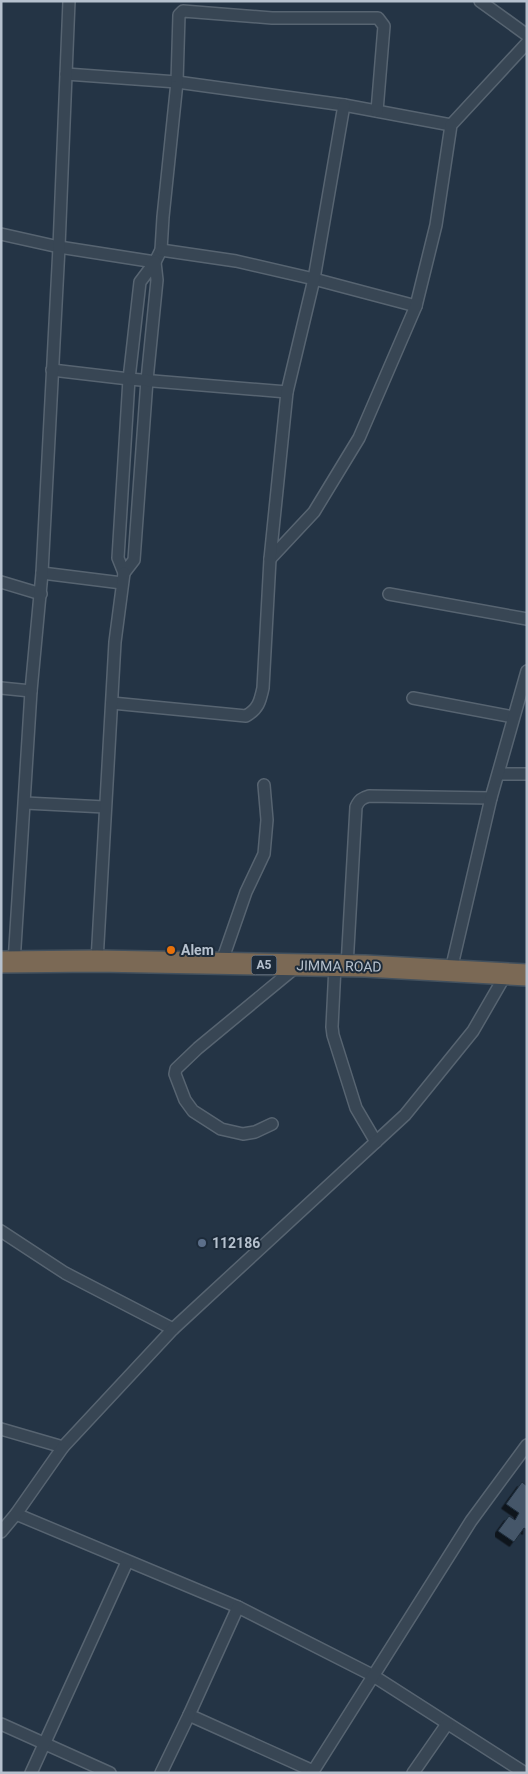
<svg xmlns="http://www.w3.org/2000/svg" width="528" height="1774" font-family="Roboto,sans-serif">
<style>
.building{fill:#455669;stroke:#1f2d3b;filter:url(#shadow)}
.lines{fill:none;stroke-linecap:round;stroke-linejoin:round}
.street-casing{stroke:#576471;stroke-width:14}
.highway-casing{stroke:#43515e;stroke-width:24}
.street{stroke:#384654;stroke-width:11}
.highway{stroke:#7b6955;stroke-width:21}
.food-dot{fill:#e8710a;stroke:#1d2b3a;stroke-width:2}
.service-dot{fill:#5c6f8a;stroke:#1d2b3a;stroke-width:2}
.labels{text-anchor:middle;stroke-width:4;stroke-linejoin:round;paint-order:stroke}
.shield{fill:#1d2b3a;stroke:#8894a2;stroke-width:1}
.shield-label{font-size:12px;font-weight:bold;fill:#b6c1ce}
.poi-label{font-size:14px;font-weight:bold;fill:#b6c1ce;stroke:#1d2b3a;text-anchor:start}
.street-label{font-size:14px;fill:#b6c1ce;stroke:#1d2b3a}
</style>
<defs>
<filter id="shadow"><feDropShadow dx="-4.5" dy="4.5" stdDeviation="0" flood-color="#0009"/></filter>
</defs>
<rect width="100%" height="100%" fill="#243445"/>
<path class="building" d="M 522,1482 L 527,1486 L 527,1530 L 524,1528 L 514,1542 L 498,1531 L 509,1516 L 515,1520 L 519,1513 L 506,1504 Z"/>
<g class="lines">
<g class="street-casing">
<g id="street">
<path d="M 480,1 L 527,35"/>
<path d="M 66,74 L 177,82 L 344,105 L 451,125"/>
<path d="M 1,234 L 59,247 L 155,262 L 161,250 L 163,217 L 177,82 L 179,15 L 183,11 L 272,18 L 378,18 L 384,26 L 377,111"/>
<path d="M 161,250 L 236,261 L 314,279 L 416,306"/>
<path d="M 155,262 L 157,280 L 147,380 L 134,560 L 124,573 L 118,558 L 129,379 L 140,282 Z"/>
<path d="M 52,370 L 129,379 L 287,392"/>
<path d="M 270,559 L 314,512 L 359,438 L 416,306 L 436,225 L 451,125 L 527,43"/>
<path d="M 42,573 L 122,583"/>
<path d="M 1,582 L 41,594"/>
<path d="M 389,594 L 527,619"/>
<path d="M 1,688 L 31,691"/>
<path d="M 413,698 L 513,717"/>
<path d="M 112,703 L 246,716 C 258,709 260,702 263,688 L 270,559 L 287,392 L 314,279 L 344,105"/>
<path d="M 499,774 L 527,774"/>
<path d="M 25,803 L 105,807"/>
<path d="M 97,961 L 115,642 L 124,573"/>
<path d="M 14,963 L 31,691 L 42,573 L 59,247 L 69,1"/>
<path d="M 221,964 L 246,892 L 264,854 L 267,820 L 264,785"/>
<path d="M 335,966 L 332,1027 L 333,1035 L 356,1108 L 376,1142"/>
<path d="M 347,966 L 356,807 C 359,800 362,798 369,796 L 491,798"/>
<path d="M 451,970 L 491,798 L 527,671"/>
<path d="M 272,1124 L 255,1132 L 243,1134 L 221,1129 L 193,1111 L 185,1100 L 175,1074 L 176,1069 L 198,1048 L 296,967"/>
<path d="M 1,1231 L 65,1273 L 173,1329"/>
<path d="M 1,1429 L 63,1447"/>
<path d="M 16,1514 L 238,1607 L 372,1675 L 525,1773"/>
<path d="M 1,1532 L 16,1514 L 63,1447 L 173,1329 L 405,1115 L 473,1031 L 506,974"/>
<path d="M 238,1607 L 189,1715 L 313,1771"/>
<path d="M 1,1724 L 110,1773"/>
<path d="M 31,1773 L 127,1562"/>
<path d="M 161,1773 L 189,1715"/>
<path d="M 312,1773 L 471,1521 L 527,1445"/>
<path d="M 413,1773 L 447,1724"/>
</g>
</g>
<g class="highway-casing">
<path id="highway" d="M 1,962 L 97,961 L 365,966 L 527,975"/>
</g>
<use href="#street" class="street"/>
<use href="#highway" class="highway"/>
</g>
<circle class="food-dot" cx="171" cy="950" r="5"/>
<circle class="service-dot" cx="202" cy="1243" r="5"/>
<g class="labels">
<rect class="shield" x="251.5" y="955.5" width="25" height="19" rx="4"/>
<g class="shield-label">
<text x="264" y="969">A5</text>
</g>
<g class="poi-label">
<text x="181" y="955">Alem</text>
<text x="212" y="1248">112186</text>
</g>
<g class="street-label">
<text transform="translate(339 966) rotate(1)" y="5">JIMMA ROAD</text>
</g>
</g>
<rect width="528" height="1774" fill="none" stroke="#b6c1ce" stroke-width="5"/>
</svg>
